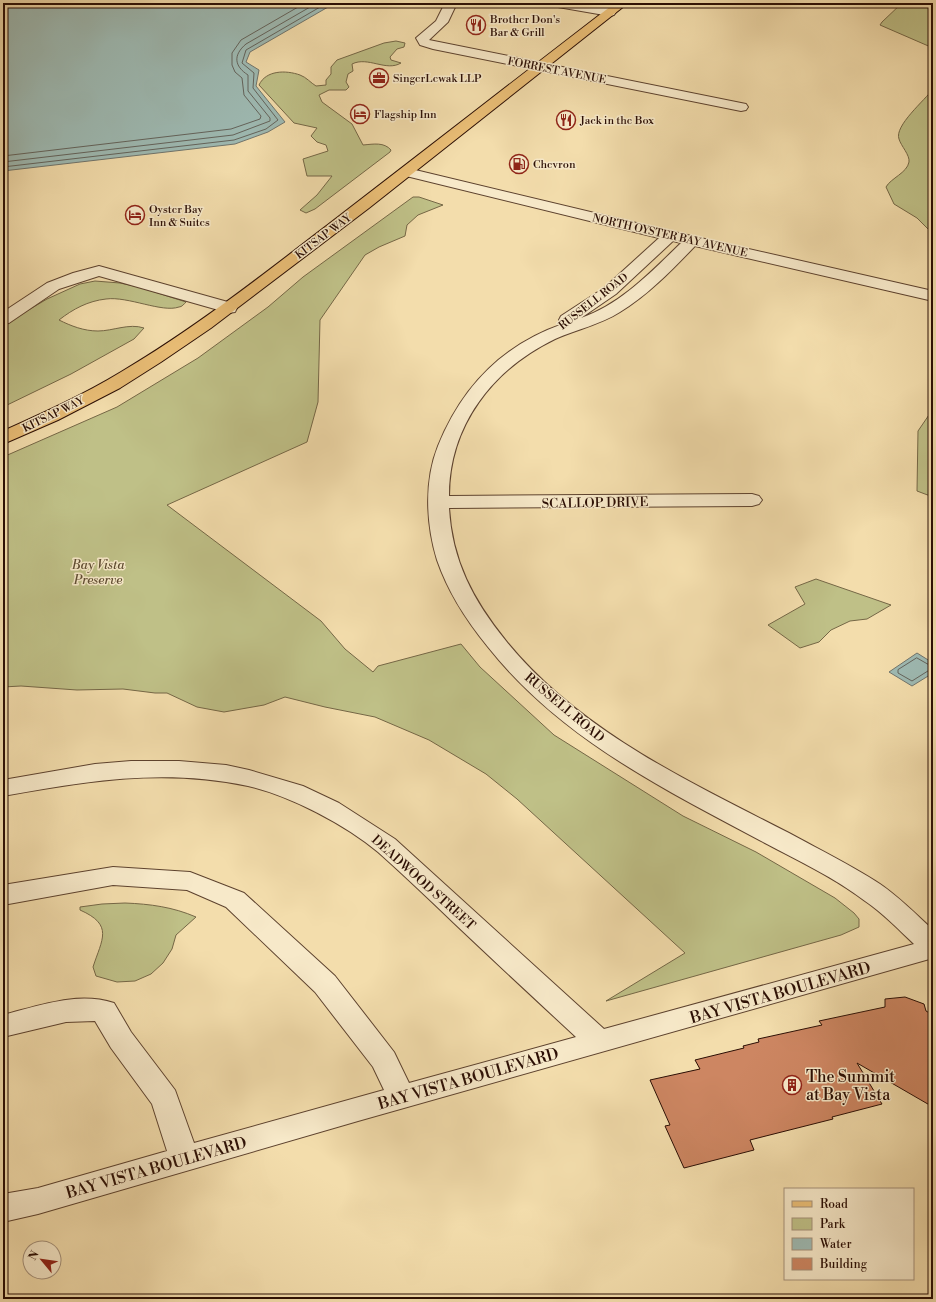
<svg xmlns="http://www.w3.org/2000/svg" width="936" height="1302" font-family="'Libre Bodoni',serif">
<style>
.green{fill:#bfc087;stroke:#756746}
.water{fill:#9ebab3;stroke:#70756d}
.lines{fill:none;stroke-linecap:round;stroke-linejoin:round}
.shore{stroke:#64645c;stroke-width:1}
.building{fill:#cd8662;stroke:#2b0e04}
.minor-casing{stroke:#5d422e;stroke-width:2}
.major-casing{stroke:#2b0e04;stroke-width:2}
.minor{fill:#f7e9c9;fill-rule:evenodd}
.major{fill:#eabe76;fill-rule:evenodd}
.labels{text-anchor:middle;stroke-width:3;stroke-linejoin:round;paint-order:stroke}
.far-poi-label{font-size:11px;fill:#2b0e04;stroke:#f7e9c9;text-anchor:start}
.far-street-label{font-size:11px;fill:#2b0e04;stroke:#f7e9c9}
.street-label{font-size:13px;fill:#2b0e04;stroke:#f7e9c9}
.park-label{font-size:13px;font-style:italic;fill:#5f4c32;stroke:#f7e9c9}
.near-street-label{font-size:16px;fill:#2b0e04;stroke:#f7e9c9}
.near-poi-label{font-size:16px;fill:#2b0e04;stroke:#f7e9c9;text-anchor:start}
</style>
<rect width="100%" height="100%" fill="#f3ddac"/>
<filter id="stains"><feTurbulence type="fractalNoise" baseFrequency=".005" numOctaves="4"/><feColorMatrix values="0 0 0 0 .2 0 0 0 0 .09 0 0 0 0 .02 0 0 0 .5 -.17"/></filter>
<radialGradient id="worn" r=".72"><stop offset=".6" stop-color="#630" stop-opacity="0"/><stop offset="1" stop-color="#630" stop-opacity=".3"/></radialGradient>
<g class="green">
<path d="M 902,3 L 933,3 L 933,48 L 880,25 L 882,22 Z"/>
<path d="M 396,41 L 405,43 L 404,47 L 397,49 L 390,57 L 391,60 L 401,63 C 386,72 368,56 352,64 L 353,71 L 348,74 L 346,82 L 349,87 L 346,90 L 329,90 L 319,95 L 322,102 L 352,124 L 363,145 C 374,144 384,142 391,150 L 390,152 L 315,209 L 306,213 L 300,210 L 317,195 L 332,176 L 307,176 L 303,159 L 328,151 L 326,145 L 317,142 L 311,136 L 317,128 L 294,123 L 259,85 C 266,70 286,70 300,75 C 306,77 311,83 316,86 L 326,85 L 326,80 L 331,74 L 331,67 L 337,60 L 384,43 Z"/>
<path d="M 933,89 L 933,234 L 917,218 L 894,204 L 886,187 C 891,178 907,173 909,162 C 910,155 901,146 899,139 C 894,126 925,100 933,89 Z"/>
<path d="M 413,197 L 419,197 L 443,205 L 418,215 L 407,225 L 405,236 L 379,247 L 365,255 L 320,320 L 318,402 L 307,442 L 167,505 L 321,621 L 345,649 L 373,672 L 378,666 L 461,644 L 480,667 L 554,735 L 683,816 L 756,852 L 835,898 L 854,913 L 859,919 L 859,927 L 841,935 L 606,1001 L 685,953 L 517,799 L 486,774 L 429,740 L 375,717 L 325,707 L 285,697 L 264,705 L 224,712 L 197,707 L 167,693 L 155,693 L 123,689 L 77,690 L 21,686 L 3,687 L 3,457 L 117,407 L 198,358 L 268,307 L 303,277 Z"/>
<path d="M 95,281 L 120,283 L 139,287 L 186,302 C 184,304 182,307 179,307 C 162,313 128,296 106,299 C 88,301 73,309 59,320 C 71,326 84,331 98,331 C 113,331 129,323 144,328 L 134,339 L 71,374 L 3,407 L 3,325 L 47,299 L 80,284 Z"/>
<path d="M 933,409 L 933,497 L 917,491 L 918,431 Z"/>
<path d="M 816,579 L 891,605 L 867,619 L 850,621 L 831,630 L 819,642 L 800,648 L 768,625 L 805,604 L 795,587 Z"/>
<path d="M 125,903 C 150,904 173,907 196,917 L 176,935 L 172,949 L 163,963 L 151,974 L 135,981 L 117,982 L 96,976 L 93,967 C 102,939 114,925 80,910 L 80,907 L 102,904 Z"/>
</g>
<g class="water">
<path d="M 3,3 L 335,3 L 250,52 L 246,62 L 259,70 L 256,86 L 285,122 L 268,132 L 235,144 L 3,171 Z"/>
<path d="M 917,653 L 933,663 L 933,673 L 912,686 L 889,672 Z"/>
</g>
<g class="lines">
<g class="shore">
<path d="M 3,156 L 231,129 L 260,119 L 261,116 L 244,95 L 242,78 L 235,72 L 232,65 L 232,53 L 241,40 L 305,3"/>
<path d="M 3,162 L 233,135 L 270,121 L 270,118 L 248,91 L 248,75 C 234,66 233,55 246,44 L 317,3"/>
<path d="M 3,167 L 234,140 L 266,129 L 278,120 L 253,88 L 254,73 L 242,63 L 246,50 L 327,3"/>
<path d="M 917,658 L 931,666 L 931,669 L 912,681 L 898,673 L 898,670 Z"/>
</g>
</g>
<path class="building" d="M 905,997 L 924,1004 L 926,1011 L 933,1015 L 933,1107 L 857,1063 L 882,1104 L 832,1117 L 833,1119 L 750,1140 L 754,1150 L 684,1168 L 665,1126 L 670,1125 L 650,1080 L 700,1069 L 695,1060 L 744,1048 L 743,1046 L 759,1042 L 758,1039 L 822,1025 L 819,1021 L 885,1007 L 885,999 Z"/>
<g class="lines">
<g class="minor-casing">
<g id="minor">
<path d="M 445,3 L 457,3 L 448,22 L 429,40 L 741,103 L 746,104 L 748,107 L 746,110 L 741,111 L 433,49 L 420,45 L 416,38 L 436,21 Z"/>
<path d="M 552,3 L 579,3 L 610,8 L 614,9 L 616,12 L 614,15 L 610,16 L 558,7 L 554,5 Z"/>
<path d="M 407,168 L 670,231 L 933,291 L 933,301 L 695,246 C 672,270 648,295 620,312 C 600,325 577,329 555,339 C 493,369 449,425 449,496 L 752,494 L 759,496 L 762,500 L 759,504 L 752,506 L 449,508 C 452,561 473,600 506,641 C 579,731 688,781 789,833 C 820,850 851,865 880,884 C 899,897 916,914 933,930 L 933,958 L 358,1121 L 38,1214 L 3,1222 L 3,1194 L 38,1188 L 167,1151 L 152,1104 L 111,1048 L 95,1021 L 66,1022 L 3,1037 L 3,1015 C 39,1006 77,991 114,1003 L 131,1032 L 175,1090 L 194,1143 L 384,1090 L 373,1067 L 315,992 L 226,907 L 187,890 L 113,885 L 3,905 L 3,885 L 113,867 L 190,872 L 244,893 L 335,976 L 394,1052 L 409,1083 L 576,1037 C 535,999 494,961 454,923 C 429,899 404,875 378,852 C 346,825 289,795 248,786 C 163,768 87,781 3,796 L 3,780 L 95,764 L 131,761 L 179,761 L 226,765 L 249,770 L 303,786 L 339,803 L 395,839 L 604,1029 L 914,944 C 898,929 883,913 865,901 C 835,878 799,861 765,843 C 664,789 561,739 488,647 C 466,620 448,592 437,560 C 426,524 424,481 438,446 C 462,387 502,345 563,324 L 559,320 L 561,316 L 604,288 L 659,238 L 402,175 L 400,172 L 402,169 ZM 673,241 L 681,243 C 651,272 621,304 581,318 L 616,294 Z"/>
<path d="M 99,266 L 235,304 L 237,308 L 235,312 L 229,313 L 99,276 L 59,289 L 9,323 L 3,324 L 3,312 L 47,283 L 73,273 Z"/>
</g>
</g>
<g class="major-casing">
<path id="major" d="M 615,3 L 628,3 L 369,208 L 211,328 L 161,362 L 120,388 L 58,420 L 3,444 L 3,431 C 43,413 83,395 121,372 C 197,327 268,271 338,217 C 431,146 522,74 615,3 Z"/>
</g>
<use href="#minor" class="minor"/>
<use href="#major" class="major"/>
</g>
<defs>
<g id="restaurant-ring" transform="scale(1)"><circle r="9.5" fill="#f7e9c9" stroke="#8f2418" stroke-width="1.5"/><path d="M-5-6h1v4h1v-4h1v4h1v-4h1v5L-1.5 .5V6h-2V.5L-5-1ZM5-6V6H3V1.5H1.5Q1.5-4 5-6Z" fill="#8f2418"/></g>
<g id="office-ring" transform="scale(1)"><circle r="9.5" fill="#f7e9c9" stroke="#8f2418" stroke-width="1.5"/><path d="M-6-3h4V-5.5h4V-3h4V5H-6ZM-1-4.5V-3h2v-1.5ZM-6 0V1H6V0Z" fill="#8f2418"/></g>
<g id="hotel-ring" transform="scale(1)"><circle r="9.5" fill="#f7e9c9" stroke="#8f2418" stroke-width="1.5"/><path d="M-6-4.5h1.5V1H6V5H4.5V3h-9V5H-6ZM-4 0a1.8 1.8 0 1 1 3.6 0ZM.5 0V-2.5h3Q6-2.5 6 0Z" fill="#8f2418"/></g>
<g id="fuel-ring" transform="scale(1)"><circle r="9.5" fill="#f7e9c9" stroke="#8f2418" stroke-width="1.5"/><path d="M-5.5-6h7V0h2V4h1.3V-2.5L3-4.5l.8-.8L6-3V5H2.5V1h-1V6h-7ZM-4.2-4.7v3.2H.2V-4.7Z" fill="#8f2418"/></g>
<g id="building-ring" transform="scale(1)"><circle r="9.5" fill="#f7e9c9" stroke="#8f2418" stroke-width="1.5"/><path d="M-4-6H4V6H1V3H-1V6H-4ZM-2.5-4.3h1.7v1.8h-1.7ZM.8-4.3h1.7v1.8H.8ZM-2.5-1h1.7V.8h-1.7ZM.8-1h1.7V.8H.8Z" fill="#8f2418"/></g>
</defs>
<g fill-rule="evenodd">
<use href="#restaurant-ring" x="476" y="25"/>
<use href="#office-ring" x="379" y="78"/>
<use href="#hotel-ring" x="360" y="114"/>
<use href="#restaurant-ring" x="566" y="120"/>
<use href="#fuel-ring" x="519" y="164"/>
<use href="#hotel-ring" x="135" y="215"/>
<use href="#building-ring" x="792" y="1085"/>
</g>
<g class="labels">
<g class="far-poi-label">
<text x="490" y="23">Brother Don's<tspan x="490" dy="13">Bar &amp; Grill</tspan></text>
<text x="393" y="82">SingerLewak LLP</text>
<text x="374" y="118">Flagship Inn</text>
<text x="580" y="124">Jack in the Box</text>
<text x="533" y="168">Chevron</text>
<text x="149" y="213">Oyster Bay<tspan x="149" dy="13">Inn &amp; Suites</tspan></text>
</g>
<g class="far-street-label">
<text transform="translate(557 70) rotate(11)" y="4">FORREST AVENUE</text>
<text transform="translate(670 235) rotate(13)" y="4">NORTH OYSTER BAY AVENUE</text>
<text transform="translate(323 236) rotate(-37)" y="4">KITSAP WAY</text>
<text transform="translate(593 301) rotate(-38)" y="4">RUSSELL ROAD</text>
<text transform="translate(53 414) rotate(-26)" y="4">KITSAP WAY</text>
</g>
<g class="street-label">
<text transform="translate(595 502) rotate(-1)" y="5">SCALLOP DRIVE</text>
<text transform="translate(565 707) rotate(40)" y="5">RUSSELL ROAD</text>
<text transform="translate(424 882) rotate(42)" y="5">DEADWOOD STREET</text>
</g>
<g class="park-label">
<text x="98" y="569">Bay Vista<tspan x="98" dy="15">Preserve</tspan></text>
</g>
<g class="near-street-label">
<text transform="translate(780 992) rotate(-16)" y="6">BAY VISTA BOULEVARD</text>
<text transform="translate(468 1078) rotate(-16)" y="6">BAY VISTA BOULEVARD</text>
<text transform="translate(156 1167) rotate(-16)" y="6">BAY VISTA BOULEVARD</text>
</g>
<g class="near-poi-label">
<text x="806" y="1082">The Summit<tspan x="806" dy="18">at Bay Vista</tspan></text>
</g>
</g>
<rect width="936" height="1302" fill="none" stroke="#f3ddac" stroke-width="16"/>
<rect x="4" y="4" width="928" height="1294" fill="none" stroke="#2b0e04" stroke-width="2"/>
<rect x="8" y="8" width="920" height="1286" fill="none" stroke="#2b0e04"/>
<rect x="784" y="1188" width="130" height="92" fill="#f7e9c9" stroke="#a5917a"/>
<rect x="792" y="1201" width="20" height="6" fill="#eabe76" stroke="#a5917a"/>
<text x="820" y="1208" font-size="12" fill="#2b0e04">Road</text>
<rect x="792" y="1218" width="20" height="12" fill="#bfc087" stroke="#a5917a"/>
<text x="820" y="1228" font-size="12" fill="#2b0e04">Park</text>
<rect x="792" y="1238" width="20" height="12" fill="#9ebab3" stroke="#a5917a"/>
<text x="820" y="1248" font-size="12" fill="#2b0e04">Water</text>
<rect x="792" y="1258" width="20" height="12" fill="#cd8662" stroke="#a5917a"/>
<text x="820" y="1268" font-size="12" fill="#2b0e04">Building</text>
<g transform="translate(42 1260) rotate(299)"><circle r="19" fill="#f7e9c9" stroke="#a5917a"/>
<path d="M0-3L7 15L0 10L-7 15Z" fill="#8f2418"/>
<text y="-6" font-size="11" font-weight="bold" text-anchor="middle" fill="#2b0e04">N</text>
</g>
<rect width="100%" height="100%" filter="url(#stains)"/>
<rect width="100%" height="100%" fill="url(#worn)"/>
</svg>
